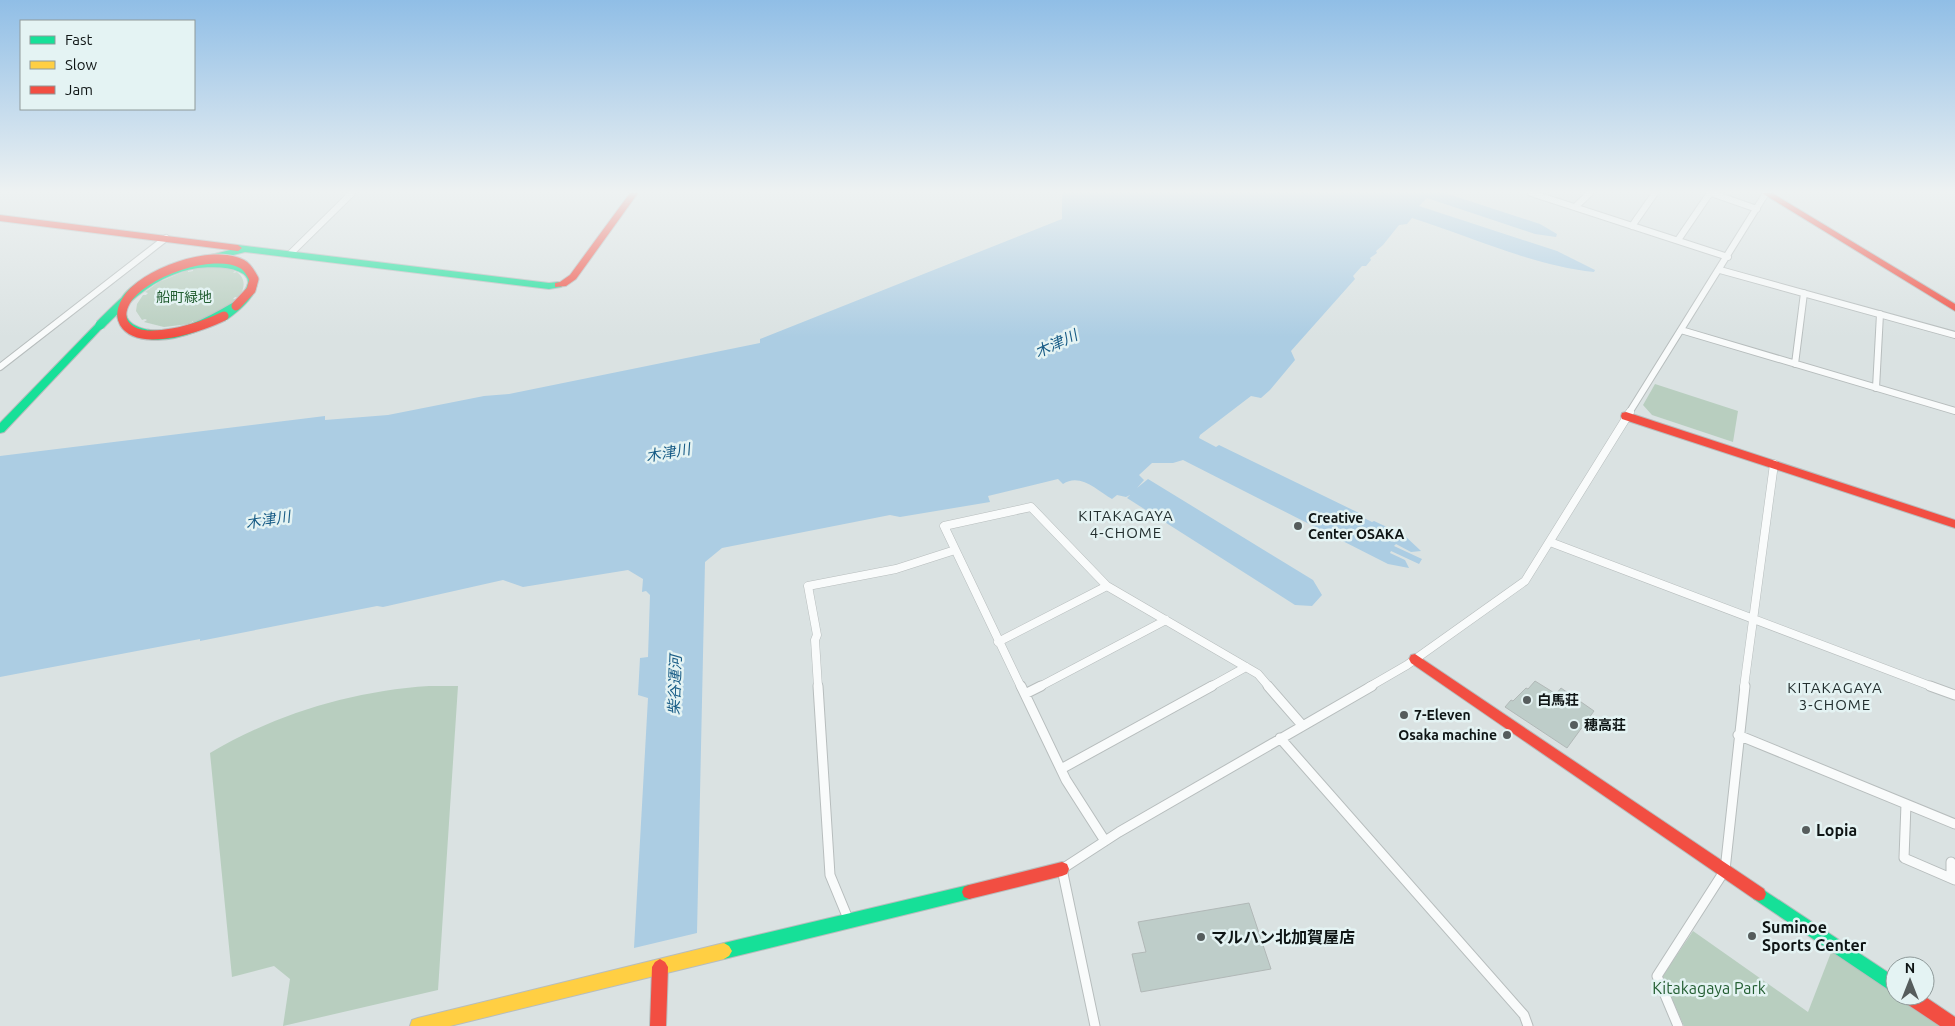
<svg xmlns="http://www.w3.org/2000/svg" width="1955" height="1026" font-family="Ubuntu,'Noto Sans JP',sans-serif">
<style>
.green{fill:#b8cebf}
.water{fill:#accde3}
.building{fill:#becdc9;stroke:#b1b8b7}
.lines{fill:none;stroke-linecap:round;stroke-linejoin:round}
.street-far2-casing{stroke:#b7bdbd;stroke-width:8}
.street-far1-casing{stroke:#b7bdbd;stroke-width:9}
.street-casing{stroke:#b7bdbd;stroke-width:11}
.fast-casing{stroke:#b7bdbd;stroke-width:2}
.slow-casing{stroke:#b7bdbd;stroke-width:2}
.jam-casing{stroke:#b7bdbd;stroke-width:2}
.street-far2{stroke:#f9fbfb;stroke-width:6}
.street-far1{stroke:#f9fbfb;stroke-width:8}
.street{stroke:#f9fbfb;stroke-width:9}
.fast{fill:#16e098;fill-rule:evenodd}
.slow{fill:#ffcf43;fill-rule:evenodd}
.jam{fill:#f24e42;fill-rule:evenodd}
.fast-bridge-casing{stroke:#b7bdbd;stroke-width:11;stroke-linecap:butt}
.jam-bridge-casing{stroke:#b7bdbd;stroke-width:11;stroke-linecap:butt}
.fast-bridge{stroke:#16e098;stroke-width:9}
.jam-bridge{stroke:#f24e42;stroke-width:9}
.poi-dot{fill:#565d5d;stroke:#e4f3f3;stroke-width:2}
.labels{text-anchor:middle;stroke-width:5;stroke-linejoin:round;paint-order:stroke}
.park-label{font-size:14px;fill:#235e32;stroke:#e4f3f3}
.poi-label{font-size:14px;font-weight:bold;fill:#0f1515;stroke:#e4f3f3;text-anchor:start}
.water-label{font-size:15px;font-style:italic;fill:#185c86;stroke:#e4f3f3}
.neighbourhood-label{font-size:15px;letter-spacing:1px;fill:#222e2e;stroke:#e4f3f3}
.near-poi-label{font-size:16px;font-weight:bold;fill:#0f1515;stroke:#e4f3f3;text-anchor:start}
.near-park-label{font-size:16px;fill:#235e32;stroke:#e4f3f3}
</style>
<rect width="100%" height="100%" fill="#dae2e2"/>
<path class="green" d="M 210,267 L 227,268 L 235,271 L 233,273 L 237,272 C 246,279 245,288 239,297 L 235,297 L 233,299 L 237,299 L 217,313 L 193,323 L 193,321 L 189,324 L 164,327 L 144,322 L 147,320 L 145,319 L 142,320 L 136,311 L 137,304 L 143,295 L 146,295 L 148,293 L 145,292 L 159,282 L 188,270 L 188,272 L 193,271 L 193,269 Z
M 1655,384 L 1738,411 L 1733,442 L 1652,415 L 1643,405 Z
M 429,686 L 458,686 L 438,990 L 283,1026 L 290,979 L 274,966 L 232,977 L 210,753 C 276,714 352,691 429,686 Z
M 1693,931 L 1808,1012 L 1832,950 L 1895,992 L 1895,996 L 1900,996 L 1945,1026 L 1684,1026 L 1662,977 Z"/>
<path class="water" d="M 1062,193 L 1445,193 L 1540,224 L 1557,234 L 1556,237 L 1535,234 L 1427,198 L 1419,206 L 1557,251 L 1595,270 L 1594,272 C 1531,265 1472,237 1412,218 L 1407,224 L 1399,225 L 1383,245 L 1376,251 L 1377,253 L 1370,258 L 1371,260 L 1366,266 L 1362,266 L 1353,276 L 1355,279 L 1291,351 L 1295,360 L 1270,390 L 1261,398 L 1251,396 L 1200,435 L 1199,438 L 1216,447 L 1219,445 L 1359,513 L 1358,515 L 1372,522 L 1374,521 L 1404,535 L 1421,551 L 1411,552 L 1396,544 L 1394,546 L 1422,559 L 1419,564 L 1391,551 L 1390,553 L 1405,560 L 1409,568 L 1388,564 L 1183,460 L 1173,463 L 1152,463 L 1139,475 L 1144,480 L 1137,488 L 1148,479 L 1313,580 L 1322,595 L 1312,606 L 1295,605 L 1127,498 L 1130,495 L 1126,497 L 1117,495 L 1112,499 C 1098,491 1080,472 1063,484 L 1058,479 L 988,496 L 990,502 L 900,517 L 890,515 L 722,548 L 705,562 L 697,933 L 634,948 L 648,698 L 638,695 L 640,658 L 648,657 L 650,595 L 646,591 L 642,592 L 643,579 L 628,570 L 523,587 L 503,580 L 383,607 L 377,606 L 200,641 L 200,639 L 0,677 L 0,456 L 325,416 L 325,420 L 388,415 L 484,396 L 509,394 L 760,343 L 760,339 L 1062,219 Z"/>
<path class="building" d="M 1535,681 L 1556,694 L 1561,688 L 1594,711 L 1567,748 L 1505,707 L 1511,700 L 1513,701 L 1526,688 L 1528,689 Z
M 1249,903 L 1271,969 L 1141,992 L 1132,954 L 1146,952 L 1138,922 Z"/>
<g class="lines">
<g class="street-far2-casing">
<path id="street-far2" d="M 1531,193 L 1728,257
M 1711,193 L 1757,209
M 1575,207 L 1590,193
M 1632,226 L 1655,193
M 1678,240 L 1710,193
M 290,254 L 352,193
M 1720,270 L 1955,335
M 1681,330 L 1955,411
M 1795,364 L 1804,293
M 0,367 L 166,238
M 1876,388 L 1880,314
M 1629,413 L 1766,193"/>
</g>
<g class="street-far1-casing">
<path id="street-far1" d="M 1550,542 L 1933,687
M 998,642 L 1107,586 L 1258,674 L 1269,687
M 818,687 L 815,640 L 817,635 L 808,586 L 896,569 L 955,550
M 1021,687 L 944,526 L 1031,507 L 1107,586
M 1039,687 L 1166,620
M 1210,687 L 1246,667
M 1369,687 L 1407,665 L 1525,581 L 1630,412
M 1744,687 L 1774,464"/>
</g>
<g class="street-casing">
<path id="street" d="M 818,686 L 830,875 L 849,921
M 1021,686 L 1066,780 L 1105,841
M 1268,686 L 1302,725
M 1930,686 L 1955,695
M 1025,694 L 1041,686
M 1738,735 L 1955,824
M 1280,738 L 1524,1015 L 1528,1026
M 1061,769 L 1212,686
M 1906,804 L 1904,858 L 1955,880
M 1951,862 L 1951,878
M 1095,1026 L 1062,869 L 1119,832 L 1372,686
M 1678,1026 L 1657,976 L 1725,870 L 1745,686"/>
</g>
<g class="fast-casing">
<path id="fast" d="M 238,245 L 549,283 L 558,282 L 563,285 L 561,287 L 549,289 L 245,252 L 206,262 L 202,259 L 203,257 L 234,249 L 235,246 Z
M 100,322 L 103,323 L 103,327 L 4,432 L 0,433 L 0,423 L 97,323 Z
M 969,885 L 974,887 L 976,892 L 974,897 L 969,899 L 724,959 L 719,956 L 716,951 L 719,946 L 724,943 Z
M 1759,887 L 1895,977 L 1895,994 L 1754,899 L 1752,894 L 1754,889 Z"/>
</g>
<g class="slow-casing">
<path id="slow" d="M 724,943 L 729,946 L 732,951 L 729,956 L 724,959 L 450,1026 L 410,1026 L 412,1020 L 418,1018 Z"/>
</g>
<g class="jam-casing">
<path id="jam" d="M 630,193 L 638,193 L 576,279 L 566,286 L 555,287 L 555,283 L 560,282 L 570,275 Z
M 1762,193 L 1772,193 L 1955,304 L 1955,311 Z
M 0,215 L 238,245 L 242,248 L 238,251 L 0,221 Z
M 1626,412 L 1955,520 L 1955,528 L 1622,419 L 1621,416 L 1622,413 Z
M 1415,654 L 1764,889 L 1766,894 L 1764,899 L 1759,901 L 1754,899 L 1411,663 L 1409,659 L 1411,655 Z
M 1062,862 L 1067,864 L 1069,869 L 1067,874 L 1062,876 L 969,899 L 964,897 L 962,892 L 964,887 L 969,885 Z
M 660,959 L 665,962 L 668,967 L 666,1026 L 650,1026 L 652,967 L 655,962 Z
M 1902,996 L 1924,996 L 1955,1017 L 1955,1026 L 1940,1026 L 1904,1002 Z"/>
</g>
<use href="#street-far2" class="street-far2"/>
<use href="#street-far1" class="street-far1"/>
<use href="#street" class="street"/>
<use href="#fast" class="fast"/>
<use href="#slow" class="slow"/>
<use href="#jam" class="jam"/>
<g class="fast-bridge-casing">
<path id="fast-bridge" d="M 197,262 C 177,268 115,287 122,317 C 125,327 137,332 146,334 C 177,340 211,321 236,306
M 100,325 C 121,304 142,282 170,271 C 214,252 296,265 224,316"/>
</g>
<g class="jam-bridge-casing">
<path id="jam-bridge" d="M 224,316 C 204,326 140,349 124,323 C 120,316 122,308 126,301 C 142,273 213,248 242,264 C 248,267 251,274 254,279 L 251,290 L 236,306"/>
</g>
<use href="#fast-bridge" class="fast-bridge"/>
<use href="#jam-bridge" class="jam-bridge"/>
</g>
<linearGradient id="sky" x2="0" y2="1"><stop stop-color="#90bee6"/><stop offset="0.57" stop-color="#eef2f2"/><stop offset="1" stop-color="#eef2f2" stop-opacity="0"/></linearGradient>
<rect width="1955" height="337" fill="url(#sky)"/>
<g class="poi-dot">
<circle cx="1298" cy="526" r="5"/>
<circle cx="1527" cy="700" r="5"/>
<circle cx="1404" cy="715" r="5"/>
<circle cx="1574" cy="725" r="5"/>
<circle cx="1507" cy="735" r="5"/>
<circle cx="1806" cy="830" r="5"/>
<circle cx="1752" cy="936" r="5"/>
<circle cx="1201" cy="937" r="5"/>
</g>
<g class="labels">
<g class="park-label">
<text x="184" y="302">船町緑地</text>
</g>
<g class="poi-label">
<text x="1308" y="523">Creative<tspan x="1308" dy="16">Center OSAKA</tspan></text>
<text x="1537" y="705">白馬荘</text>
<text x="1414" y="720">7-Eleven</text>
<text x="1584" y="730">穂高荘</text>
<text x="1497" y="740" text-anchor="end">Osaka machine</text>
</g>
<g class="water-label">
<text transform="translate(1056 344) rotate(-25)" y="5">木津川</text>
<text transform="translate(668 453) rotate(-10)" y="5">木津川</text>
<text transform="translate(268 520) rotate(-9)" y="5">木津川</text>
<text transform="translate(675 685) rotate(-88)" y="5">柴谷運河</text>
</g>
<g class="neighbourhood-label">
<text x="1126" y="521">KITAKAGAYA<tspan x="1126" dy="17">4-CHOME</tspan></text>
<text x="1835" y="693">KITAKAGAYA<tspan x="1835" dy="17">3-CHOME</tspan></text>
</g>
<g class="near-poi-label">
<text x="1816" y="836">Lopia</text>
<text x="1762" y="933">Suminoe<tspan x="1762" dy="18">Sports Center</tspan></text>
<text x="1211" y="943">マルハン北加賀屋店</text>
</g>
<g class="near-park-label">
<text x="1709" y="994">Kitakagaya Park</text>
</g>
</g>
<rect x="20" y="20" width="175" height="90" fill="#e4f3f3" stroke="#8f9a9a"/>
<rect x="30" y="36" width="25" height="8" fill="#16e098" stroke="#8f9a9a"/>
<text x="65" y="45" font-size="15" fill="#0f1515">Fast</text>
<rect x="30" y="61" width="25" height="8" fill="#ffcf43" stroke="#8f9a9a"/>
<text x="65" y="70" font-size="15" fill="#0f1515">Slow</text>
<rect x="30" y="86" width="25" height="8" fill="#f24e42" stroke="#8f9a9a"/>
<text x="65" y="95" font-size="15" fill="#0f1515">Jam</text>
<g transform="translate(1910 981)"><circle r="24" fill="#e4f3f3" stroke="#8f9a9a"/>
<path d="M0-4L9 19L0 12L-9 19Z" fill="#565d5d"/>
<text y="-8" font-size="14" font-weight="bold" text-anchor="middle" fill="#0f1515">N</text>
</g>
</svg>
